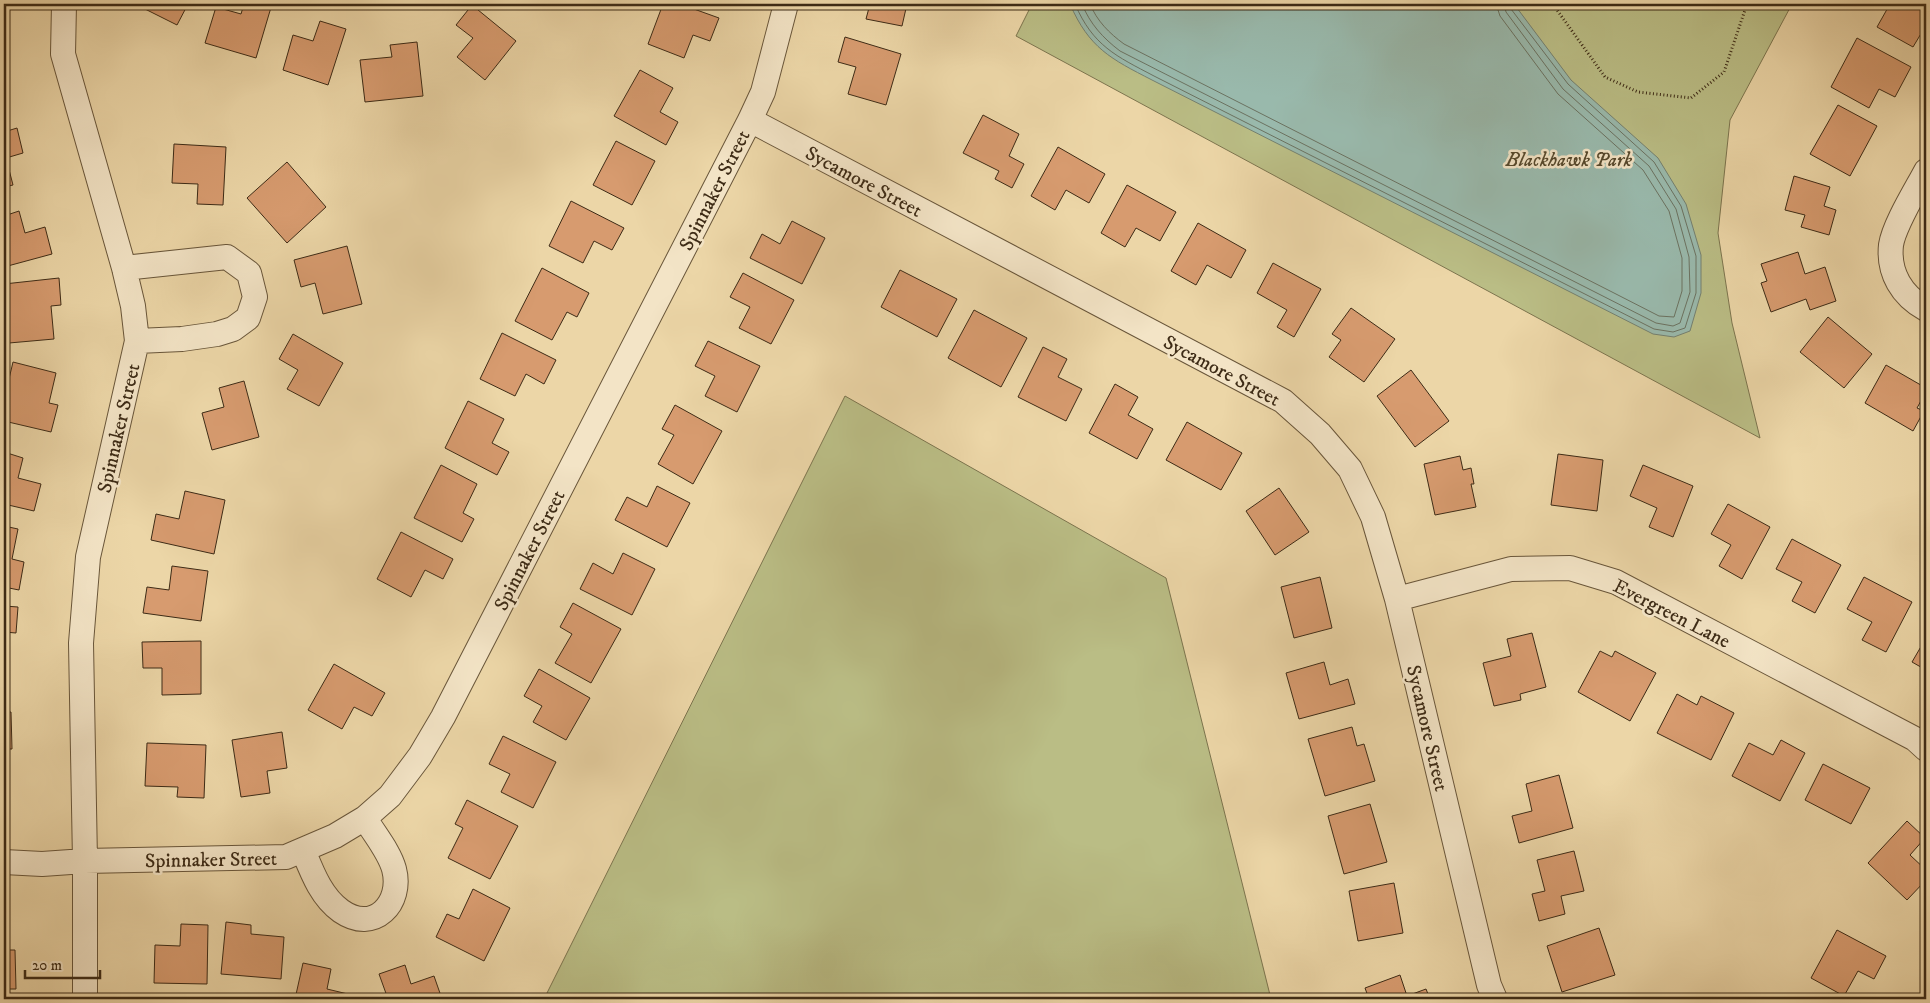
<svg xmlns="http://www.w3.org/2000/svg" width="1930" height="1003" font-family="'IM FELL DW Pica',serif">
<style>
.green{fill:#babd85;stroke:#7c744e}
.water{fill:#99b9ac;stroke:#748070}
.lines{fill:none;stroke-linecap:round;stroke-linejoin:round}
.shore{stroke:#6b7261;stroke-width:1}
.building{fill:#d79b6f;stroke:#3d2b16}
.minor-casing{stroke:#69563a;stroke-width:26}
.path{stroke:#3d2b16;stroke-width:3;stroke-dasharray:1 2.5;stroke-linecap:butt}
.minor{stroke:#f3e4c6;stroke-width:24}
.labels{text-anchor:middle;stroke-width:5;stroke-linejoin:round;paint-order:stroke}
.park-label{font-size:20px;font-style:italic;fill:#56482c;stroke:#f3e4c6}
.street-label{font-size:20px;fill:#3d2b16;stroke:#f3e4c6}
</style>
<rect width="100%" height="100%" fill="#ecd6a7"/>
<filter id="stains"><feTurbulence type="fractalNoise" baseFrequency=".004" numOctaves="4"/><feColorMatrix values="0 0 0 0 .2 0 0 0 0 .09 0 0 0 0 .02 0 0 0 .5 -.17"/></filter>
<radialGradient id="worn" r=".72"><stop offset=".6" stop-color="#630" stop-opacity="0"/><stop offset="1" stop-color="#630" stop-opacity=".3"/></radialGradient>
<path class="green" d="M 1032,4 L 1792,4 L 1730,120 L 1718,233 L 1732,323 L 1760,438 L 1016,36 Z
M 845,396 L 1166,578 L 1271,999 L 544,999 Z"/>
<path class="water" d="M 1070,4 L 1514,4 L 1571,80 L 1658,158 L 1686,204 L 1701,255 L 1701,293 L 1690,331 L 1674,337 L 1653,334 L 1152,80 C 1111,59 1089,48 1070,4 Z"/>
<g class="lines">
<path class="shore" d="M 1075,4 C 1093,46 1116,56 1154,76 L 1654,329 L 1673,332 L 1685,328 L 1696,293 L 1696,256 L 1681,206 L 1654,162 L 1568,84 L 1511,9 L 1510,4
M 1082,4 C 1090,24 1103,38 1120,51 L 1656,323 L 1673,326 L 1680,323 L 1690,292 L 1689,257 L 1676,209 L 1649,166 L 1563,89 L 1506,12 L 1504,4
M 1090,4 C 1097,21 1109,33 1124,44 L 1614,293 L 1659,316 L 1674,317 L 1682,291 L 1682,258 L 1669,211 L 1643,170 L 1558,94 L 1500,16 L 1496,4"/>
</g>
<path class="building" d="M 135,4 L 188,4 L 177,25 Z
M 244,4 L 272,4 L 256,58 L 205,43 L 216,7 L 241,14 Z
M 663,4 L 680,4 L 719,18 L 710,41 L 693,35 L 684,58 L 648,44 Z
M 870,4 L 907,4 L 902,26 L 866,19 Z
M 1890,4 L 1926,4 L 1926,28 L 1925,27 L 1913,47 L 1877,27 Z
M 472,5 L 516,41 L 485,80 L 457,57 L 473,38 L 456,25 Z
M 320,21 L 346,29 L 328,85 L 283,70 L 293,35 L 313,41 Z
M 845,37 L 901,54 L 886,105 L 848,94 L 856,67 L 838,62 Z
M 1857,38 L 1911,67 L 1895,97 L 1879,89 L 1869,108 L 1831,87 Z
M 417,42 L 423,96 L 365,102 L 360,60 L 392,57 L 390,45 Z
M 640,70 L 673,88 L 660,112 L 678,122 L 666,145 L 614,116 Z
M 1838,105 L 1877,126 L 1850,176 L 1810,154 Z
M 983,115 L 1019,134 L 1009,156 L 1024,164 L 1012,188 L 995,179 L 999,171 L 963,153 Z
M 17,128 L 23,153 L 6,158 L 13,185 L 4,187 L 4,132 Z
M 616,141 L 655,161 L 632,205 L 593,185 Z
M 174,144 L 226,147 L 223,205 L 197,204 L 198,184 L 172,183 Z
M 1058,147 L 1105,174 L 1089,203 L 1066,190 L 1055,210 L 1031,196 Z
M 287,162 L 326,207 L 287,243 L 247,198 Z
M 1794,176 L 1830,187 L 1824,206 L 1836,210 L 1829,235 L 1801,227 L 1805,215 L 1785,210 Z
M 1127,185 L 1176,212 L 1160,241 L 1136,228 L 1125,247 L 1101,233 Z
M 571,201 L 624,228 L 612,250 L 594,241 L 583,263 L 549,246 Z
M 19,211 L 25,233 L 45,227 L 52,254 L 4,267 L 4,216 Z
M 792,221 L 825,238 L 802,284 L 750,258 L 762,234 L 780,244 Z
M 1198,223 L 1246,250 L 1231,278 L 1207,265 L 1196,285 L 1171,271 Z
M 347,246 L 362,304 L 323,314 L 315,283 L 301,287 L 294,260 Z
M 1798,252 L 1805,274 L 1825,267 L 1836,301 L 1810,310 L 1806,299 L 1771,312 L 1761,283 L 1767,281 L 1761,264 Z
M 1273,263 L 1321,289 L 1294,337 L 1277,327 L 1287,310 L 1257,293 Z
M 542,268 L 589,293 L 577,317 L 567,312 L 552,340 L 515,321 Z
M 900,270 L 957,299 L 937,337 L 881,307 Z
M 743,273 L 794,300 L 771,344 L 739,328 L 750,307 L 730,297 Z
M 59,278 L 61,305 L 51,306 L 54,339 L 9,343 L 4,284 Z
M 1351,308 L 1395,339 L 1364,382 L 1329,357 L 1341,340 L 1332,334 Z
M 974,310 L 1027,338 L 1001,387 L 948,358 Z
M 1828,317 L 1872,354 L 1844,388 L 1800,352 Z
M 502,333 L 556,360 L 544,384 L 526,374 L 515,396 L 480,379 Z
M 293,334 L 343,363 L 319,406 L 287,389 L 298,370 L 279,359 Z
M 708,341 L 760,366 L 737,412 L 705,396 L 715,376 L 695,366 Z
M 1043,347 L 1067,359 L 1058,377 L 1082,389 L 1066,421 L 1018,397 Z
M 13,362 L 56,373 L 49,403 L 58,405 L 51,432 L 4,421 L 4,400 Z
M 1886,365 L 1926,388 L 1926,392 L 1917,408 L 1924,411 L 1913,431 L 1865,403 Z
M 1411,370 L 1449,421 L 1415,447 L 1377,396 Z
M 244,381 L 259,437 L 212,450 L 202,413 L 224,407 L 219,388 Z
M 1115,384 L 1138,397 L 1128,415 L 1153,429 L 1137,459 L 1089,433 Z
M 468,401 L 504,419 L 492,443 L 509,452 L 497,475 L 445,448 Z
M 675,405 L 722,431 L 693,484 L 658,464 L 674,435 L 662,429 Z
M 1187,422 L 1242,453 L 1221,490 L 1166,460 Z
M 4,452 L 23,458 L 18,478 L 41,484 L 34,511 L 4,504 Z
M 1558,454 L 1603,460 L 1597,511 L 1551,505 Z
M 1460,456 L 1463,470 L 1471,468 L 1474,484 L 1471,484 L 1476,507 L 1435,515 L 1424,464 Z
M 441,465 L 477,484 L 463,513 L 474,519 L 462,542 L 414,518 Z
M 1643,465 L 1693,486 L 1673,537 L 1649,527 L 1657,508 L 1630,496 Z
M 657,486 L 690,503 L 667,547 L 615,520 L 627,497 L 647,507 Z
M 1279,488 L 1309,532 L 1275,555 L 1246,511 Z
M 185,491 L 225,500 L 214,554 L 151,540 L 156,514 L 179,519 Z
M 1728,504 L 1770,527 L 1742,579 L 1719,566 L 1731,545 L 1711,534 Z
M 4,526 L 18,529 L 12,559 L 24,562 L 19,590 L 4,587 Z
M 401,532 L 453,559 L 443,579 L 425,570 L 411,597 L 377,579 Z
M 1792,539 L 1841,565 L 1815,613 L 1792,601 L 1802,582 L 1776,569 Z
M 623,553 L 655,569 L 632,615 L 580,589 L 593,563 L 613,574 Z
M 172,566 L 208,571 L 201,621 L 143,613 L 147,587 L 169,590 Z
M 1320,577 L 1332,628 L 1294,638 L 1281,587 Z
M 1864,577 L 1912,602 L 1886,652 L 1862,640 L 1872,622 L 1847,609 Z
M 573,603 L 621,629 L 591,683 L 555,663 L 572,634 L 560,627 Z
M 4,606 L 18,607 L 16,633 L 4,632 Z
M 1532,633 L 1546,687 L 1520,694 L 1521,700 L 1494,706 L 1483,663 L 1511,656 L 1507,639 Z
M 1926,638 L 1926,670 L 1912,662 Z
M 201,641 L 201,694 L 162,695 L 162,668 L 143,668 L 142,642 Z
M 1600,651 L 1612,657 L 1615,651 L 1656,673 L 1630,721 L 1578,692 Z
M 1324,662 L 1330,685 L 1348,679 L 1355,704 L 1299,719 L 1286,673 Z
M 334,664 L 385,693 L 372,716 L 354,707 L 342,729 L 308,710 Z
M 539,669 L 590,698 L 566,740 L 533,722 L 542,706 L 524,696 Z
M 1677,694 L 1697,705 L 1701,696 L 1734,713 L 1711,760 L 1657,733 Z
M 4,712 L 11,712 L 12,749 L 4,749 Z
M 1352,727 L 1357,746 L 1364,744 L 1375,781 L 1325,796 L 1308,739 Z
M 282,732 L 287,768 L 267,771 L 270,793 L 241,797 L 232,740 Z
M 503,736 L 556,762 L 533,808 L 501,792 L 510,774 L 489,764 Z
M 1781,740 L 1805,753 L 1780,801 L 1732,776 L 1749,743 L 1773,755 Z
M 147,743 L 206,745 L 204,798 L 177,797 L 178,787 L 145,786 Z
M 1823,764 L 1870,788 L 1851,824 L 1805,800 Z
M 1559,775 L 1573,828 L 1519,843 L 1512,816 L 1532,811 L 1526,784 Z
M 467,800 L 518,826 L 490,879 L 448,858 L 463,828 L 455,824 Z
M 1370,804 L 1387,862 L 1344,874 L 1328,816 Z
M 1907,821 L 1925,838 L 1910,855 L 1926,870 L 1926,880 L 1907,900 L 1868,863 Z
M 1574,851 L 1584,891 L 1561,896 L 1565,914 L 1539,921 L 1532,894 L 1545,891 L 1537,860 Z
M 1394,883 L 1403,933 L 1358,941 L 1349,891 Z
M 473,889 L 510,908 L 484,961 L 436,937 L 447,914 L 459,919 Z
M 226,922 L 251,925 L 251,934 L 284,937 L 281,979 L 221,974 Z
M 181,924 L 208,925 L 207,984 L 154,983 L 155,945 L 180,946 Z
M 1599,928 L 1615,975 L 1562,992 L 1547,946 Z
M 1837,930 L 1886,956 L 1874,979 L 1858,971 L 1844,996 L 1811,978 Z
M 4,950 L 15,950 L 16,989 L 4,989 Z
M 303,963 L 331,969 L 327,989 L 352,995 L 351,999 L 295,999 Z
M 405,965 L 411,984 L 434,976 L 442,999 L 388,999 L 379,974 Z
M 1400,975 L 1407,996 L 1426,989 L 1430,999 L 1369,999 L 1365,988 Z"/>
<g class="lines">
<g class="minor-casing">
<path id="minor" d="M 64,4 L 63,54 L 124,268 L 133,306 L 137,341 L 88,557 L 81,643 L 85,861 L 85,999
M 750,120 L 1283,401 L 1320,434 L 1350,469 L 1373,517 L 1397,599 L 1489,985 L 1495,999
M 1926,171 C 1916,190 1894,225 1891,245 C 1888,273 1902,296 1926,309
M 124,268 L 227,257 L 249,273 L 255,297 L 248,318 L 233,329 L 217,334 L 182,339 L 137,341
M 1397,599 L 1511,569 L 1570,568 L 1616,582 L 1915,739 L 1926,749
M 303,850 C 312,872 321,897 341,911 C 374,934 403,903 394,869 C 389,851 374,834 365,818
M 4,862 L 42,864 L 85,861 L 286,857 L 335,836 L 365,818 L 390,796 L 420,756 L 443,717 L 750,120 L 763,92 L 786,4"/>
</g>
<path class="path" d="M 1555,4 L 1557,10 L 1605,77 L 1638,92 L 1691,98 L 1724,72 L 1747,4"/>
<use href="#minor" class="minor"/>
</g>
<g class="labels">
<g class="park-label">
<text x="1569" y="166">Blackhawk Park</text>
</g>
<g class="street-label">
<text transform="translate(864 181) rotate(28)" y="7">Sycamore Street</text>
<text transform="translate(714 190) rotate(-63)" y="7">Spinnaker Street</text>
<text transform="translate(1222 370) rotate(28)" y="7">Sycamore Street</text>
<text transform="translate(118 428) rotate(-77)" y="7">Spinnaker Street</text>
<text transform="translate(529 550) rotate(-63)" y="7">Spinnaker Street</text>
<text transform="translate(1672 613) rotate(27)" y="7">Evergreen Lane</text>
<text transform="translate(1428 728) rotate(77)" y="7">Sycamore Street</text>
<text transform="translate(211 859) rotate(-1)" y="7">Spinnaker Street</text>
</g>
</g>
<rect width="1930" height="1003" fill="none" stroke="#ecd6a7" stroke-width="20"/>
<rect x="5" y="5" width="1920" height="993" fill="none" stroke="#3d2b16" stroke-width="2.5"/>
<rect x="10" y="10" width="1910" height="983" fill="none" stroke="#3d2b16"/>
<path d="M25 970v8h75v-8" fill="none" stroke="#3d2b16" stroke-width="2.5"/>
<text x="32" y="970" font-size="15" fill="#3d2b16" stroke="#f3e4c6" stroke-width="4" paint-order="stroke">20 m</text>
<rect width="100%" height="100%" filter="url(#stains)"/>
<rect width="100%" height="100%" fill="url(#worn)"/>
</svg>
